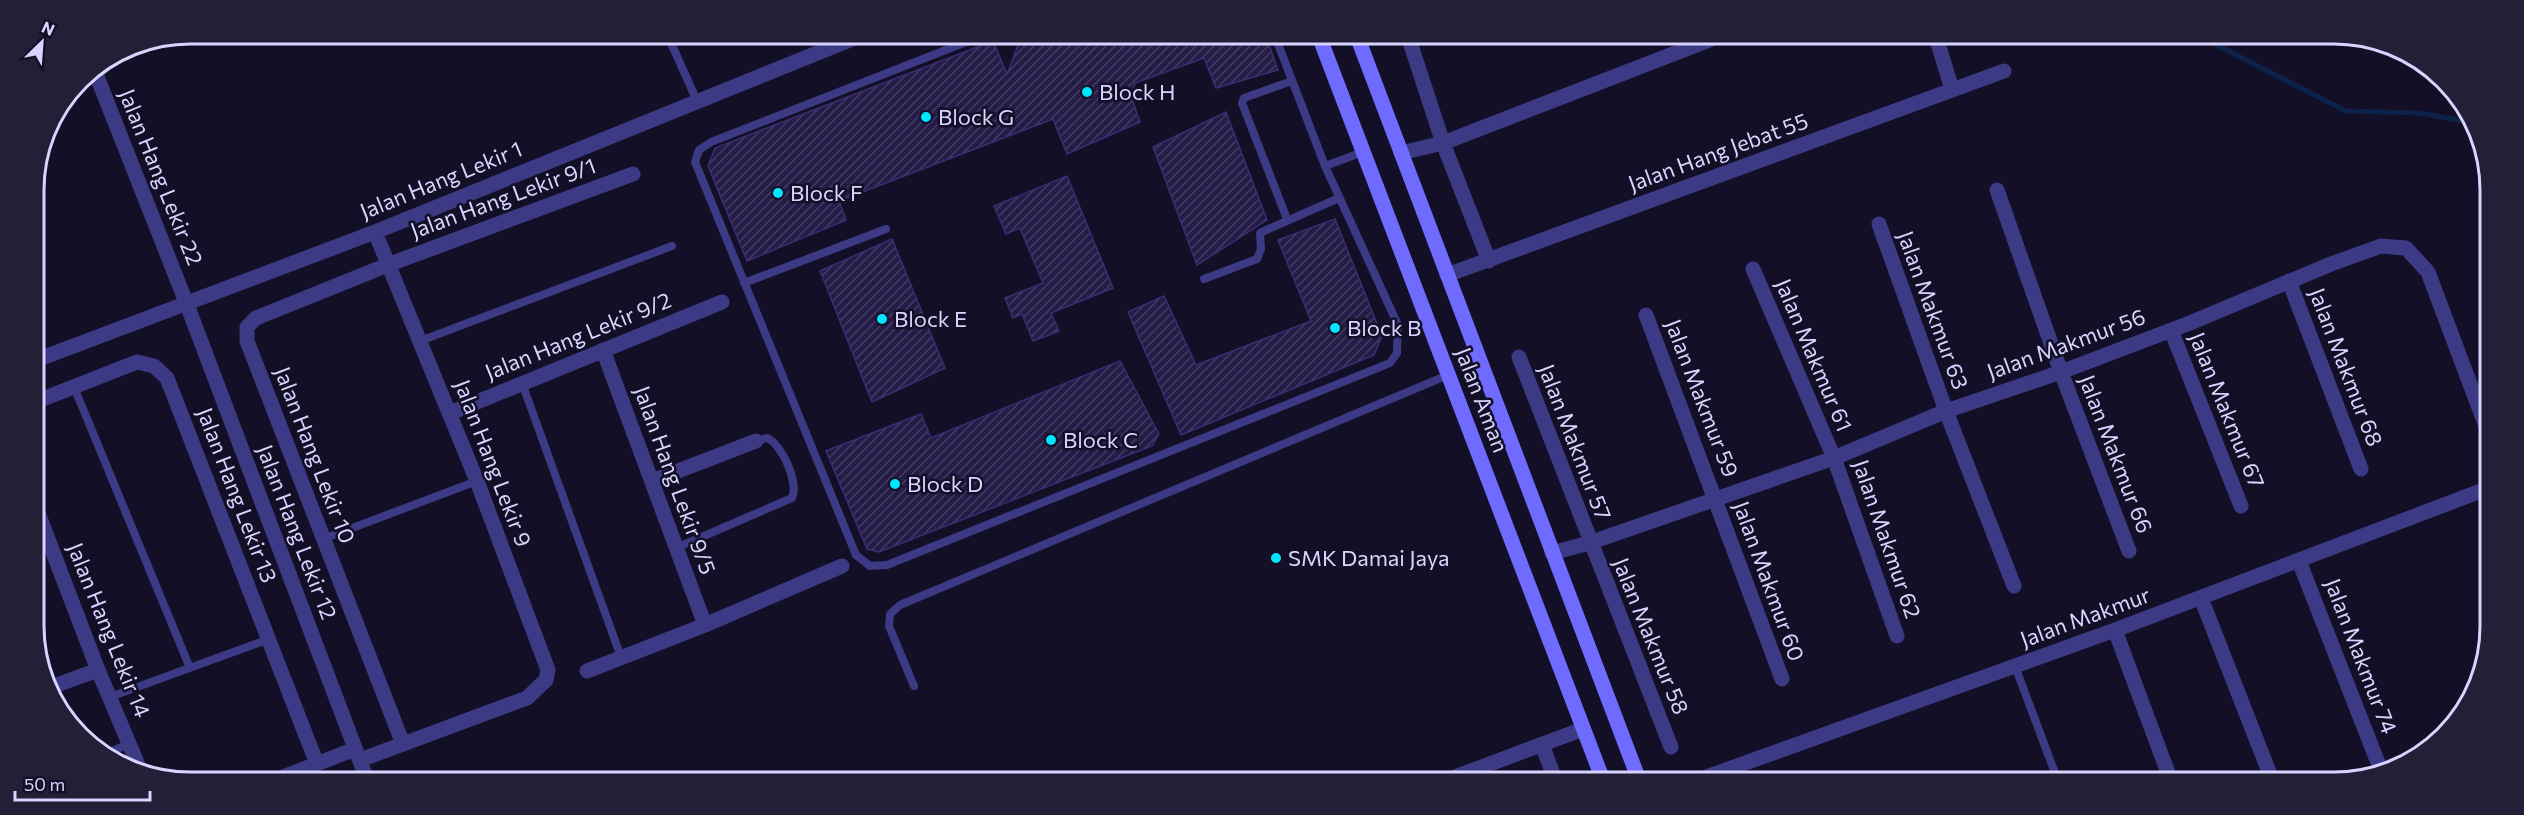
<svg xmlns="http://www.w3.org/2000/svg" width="2524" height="815" font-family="Commissioner,sans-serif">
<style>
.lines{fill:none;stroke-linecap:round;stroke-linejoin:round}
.stream{stroke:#0c2248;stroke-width:5}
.building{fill:url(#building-hatch);stroke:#3b2d73;stroke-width:1.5}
.lane{stroke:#3d3a85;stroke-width:8}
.street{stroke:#3d3a85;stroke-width:15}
.secondary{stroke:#6f6bff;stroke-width:15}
.poi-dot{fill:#00e5ff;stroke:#130f26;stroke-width:2}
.labels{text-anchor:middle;stroke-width:5;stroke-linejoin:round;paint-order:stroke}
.poi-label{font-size:22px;fill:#d9d4ff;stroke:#130f26;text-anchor:start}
.street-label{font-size:22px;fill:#d9d4ff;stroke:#130f26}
.rim{fill:none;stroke:#d9d4ff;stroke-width:3}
</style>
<defs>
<pattern id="building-hatch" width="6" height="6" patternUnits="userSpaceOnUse" patternTransform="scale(1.5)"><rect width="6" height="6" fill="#241b47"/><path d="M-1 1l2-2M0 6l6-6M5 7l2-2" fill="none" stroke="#433b63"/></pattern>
</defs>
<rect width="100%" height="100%" fill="#130f26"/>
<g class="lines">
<path class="stream" d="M 2203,38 L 2346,111 L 2419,113 L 2470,122"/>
</g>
<path class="building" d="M 1022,35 L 1266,36 L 1278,70 L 1216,88 L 1204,58 L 1135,83 L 1131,96 L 1140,122 L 1067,154 L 1053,119 L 839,201 L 846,220 L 747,261 L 708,166 L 715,148 L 993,41 L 1007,74 Z
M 1226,112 L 1267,220 L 1197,265 L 1153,147 Z
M 1067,176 L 1113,288 L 1051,313 L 1059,331 L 1033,341 L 1022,314 L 1013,318 L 1005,298 L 1043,283 L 1020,228 L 1006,234 L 994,206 Z
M 1335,219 L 1382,336 L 1374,355 L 1181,435 L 1128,312 L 1164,296 L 1196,365 L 1311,321 L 1278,240 Z
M 892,239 L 945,368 L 872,402 L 820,271 Z
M 1120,361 L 1159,434 L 1152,446 L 879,552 L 867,549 L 826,451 L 921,414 L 931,438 Z"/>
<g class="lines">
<path class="lane" d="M 667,34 L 697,101
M 984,35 L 711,142 L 699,150 L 695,162 L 856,555 L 870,566 L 887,565 L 1390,363 L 1397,353 L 1398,325 L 1325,166 L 1275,36
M 1325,166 L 1363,152
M 1287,219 L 1242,103 L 1244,98 L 1292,81
M 1204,279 L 1257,259 L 1261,249 L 1260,233 L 1264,231 L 1339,198
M 744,283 L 886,229
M 420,341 L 672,246
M 522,383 L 621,657
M 74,387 L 190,668
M 323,539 L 477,481
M 676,548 L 792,498 C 799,483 782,444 767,438 L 756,441
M 2015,666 L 2058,781
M 914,686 L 889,626 L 890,614 L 900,605 L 1448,375
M 110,697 L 269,639
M 109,752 L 130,744"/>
<path class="street" d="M 1408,36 L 1443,143 L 1489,261
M 1936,37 L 1952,89
M 94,69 L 186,302 L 366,777
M 1401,153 L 1443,143 L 1717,37
M 1997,190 L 2061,372 L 2129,551
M 1879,224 L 1946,411 L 2014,586
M 1753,269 L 1834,458 L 1897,636
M 1447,275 L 2004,71
M 2289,281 L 2361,469
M 1646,315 L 1782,679
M 2171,330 L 2241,506
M 603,350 L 705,625
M 1519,357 L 1671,747
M 34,361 L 375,232 L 862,35
M 35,402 L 137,362 L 154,366 L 167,378 L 317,764
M 450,413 L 722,302
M 652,481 L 756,441
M 35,505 L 98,670 L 141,772
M 1552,553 L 1589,543 L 1834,458 L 1946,411 L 2061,372 L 2190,323 L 2331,264 L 2381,246 L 2406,248 L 2428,272 L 2487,429
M 2299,561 L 2380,768
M 2201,598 L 2273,782
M 2115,630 L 2171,781
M 587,671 L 705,625 L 842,566
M 51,687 L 98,670
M 403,744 L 247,341 L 247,327 L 256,318 L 390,264 L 633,174
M 1542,744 L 1555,780
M 360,760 L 527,698 L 546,680 L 548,670 L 477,481 L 375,232
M 283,777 L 355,749
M 1447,780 L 1583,729
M 1698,780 L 2115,630 L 2486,489"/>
<path class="secondary" d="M 1319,36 L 1603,780
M 1357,36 L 1639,780"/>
</g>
<g class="poi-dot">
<circle cx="1087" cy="92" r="6"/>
<circle cx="926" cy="117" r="6"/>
<circle cx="778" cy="193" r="6"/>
<circle cx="882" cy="319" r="6"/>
<circle cx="1335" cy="328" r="6"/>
<circle cx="1051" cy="440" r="6"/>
<circle cx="895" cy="484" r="6"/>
<circle cx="1276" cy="558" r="6"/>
</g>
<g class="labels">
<g class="poi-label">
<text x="1099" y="100">Block H</text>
<text x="938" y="125">Block G</text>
<text x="790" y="201">Block F</text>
<text x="894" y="327">Block E</text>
<text x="1347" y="336">Block B</text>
<text x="1063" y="448">Block C</text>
<text x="907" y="492">Block D</text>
<text x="1288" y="566">SMK Damai Jaya</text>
</g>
<g class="street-label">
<text transform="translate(1718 152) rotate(-20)" y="8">Jalan Hang Jebat 55</text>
<text transform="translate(161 177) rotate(68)" y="8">Jalan Hang Lekir 22</text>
<text transform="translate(441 180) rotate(-22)" y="8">Jalan Hang Lekir 1</text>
<text transform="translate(503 198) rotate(-20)" y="8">Jalan Hang Lekir 9/1</text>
<text transform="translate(1933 310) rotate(70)" y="8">Jalan Makmur 63</text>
<text transform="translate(578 336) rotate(-22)" y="8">Jalan Hang Lekir 9/2</text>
<text transform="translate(2066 344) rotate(-20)" y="8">Jalan Makmur 56</text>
<text transform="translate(1814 355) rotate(67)" y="8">Jalan Makmur 61</text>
<text transform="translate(2346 367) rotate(69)" y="8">Jalan Makmur 68</text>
<text transform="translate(1702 398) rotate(69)" y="8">Jalan Makmur 59</text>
<text transform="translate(1482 400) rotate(69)" y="8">Jalan Aman</text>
<text transform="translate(2227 410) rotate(68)" y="8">Jalan Makmur 67</text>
<text transform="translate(1575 442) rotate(69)" y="8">Jalan Makmur 57</text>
<text transform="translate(2116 454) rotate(69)" y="8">Jalan Makmur 66</text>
<text transform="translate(315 455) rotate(69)" y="8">Jalan Hang Lekir 10</text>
<text transform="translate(493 463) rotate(69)" y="8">Jalan Hang Lekir 9</text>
<text transform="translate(675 480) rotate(70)" y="8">Jalan Hang Lekir 9/5</text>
<text transform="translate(237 495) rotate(69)" y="8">Jalan Hang Lekir 13</text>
<text transform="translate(297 532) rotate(69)" y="8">Jalan Hang Lekir 12</text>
<text transform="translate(1887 539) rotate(71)" y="8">Jalan Makmur 62</text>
<text transform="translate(1769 581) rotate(70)" y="8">Jalan Makmur 60</text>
<text transform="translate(2085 617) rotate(-20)" y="8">Jalan Makmur</text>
<text transform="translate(109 630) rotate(68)" y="8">Jalan Hang Lekir 14</text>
<text transform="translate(1651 636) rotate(68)" y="8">Jalan Makmur 58</text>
<text transform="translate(2361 656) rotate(69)" y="8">Jalan Makmur 74</text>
</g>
</g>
<path d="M0 0H2524V815H0ZM190 44H2334A146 146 0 0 1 2480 190V626A146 146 0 0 1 2334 772H190A146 146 0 0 1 44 626V190A146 146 0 0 1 190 44Z" fill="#231f37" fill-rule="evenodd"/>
<path class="rim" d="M190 44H2334A146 146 0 0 1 2480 190V626A146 146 0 0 1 2334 772H190A146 146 0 0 1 44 626V190A146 146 0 0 1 190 44Z"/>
<g transform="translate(42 42) rotate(25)" stroke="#130f26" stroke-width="4.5" paint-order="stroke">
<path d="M0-4.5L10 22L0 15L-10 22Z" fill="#d9d4ff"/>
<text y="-9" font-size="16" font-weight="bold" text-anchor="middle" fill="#d9d4ff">N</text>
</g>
<path d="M15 791v9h135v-9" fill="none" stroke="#d9d4ff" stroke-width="3"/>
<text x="24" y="791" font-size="18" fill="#d9d4ff" stroke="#130f26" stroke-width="4.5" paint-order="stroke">50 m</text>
</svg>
